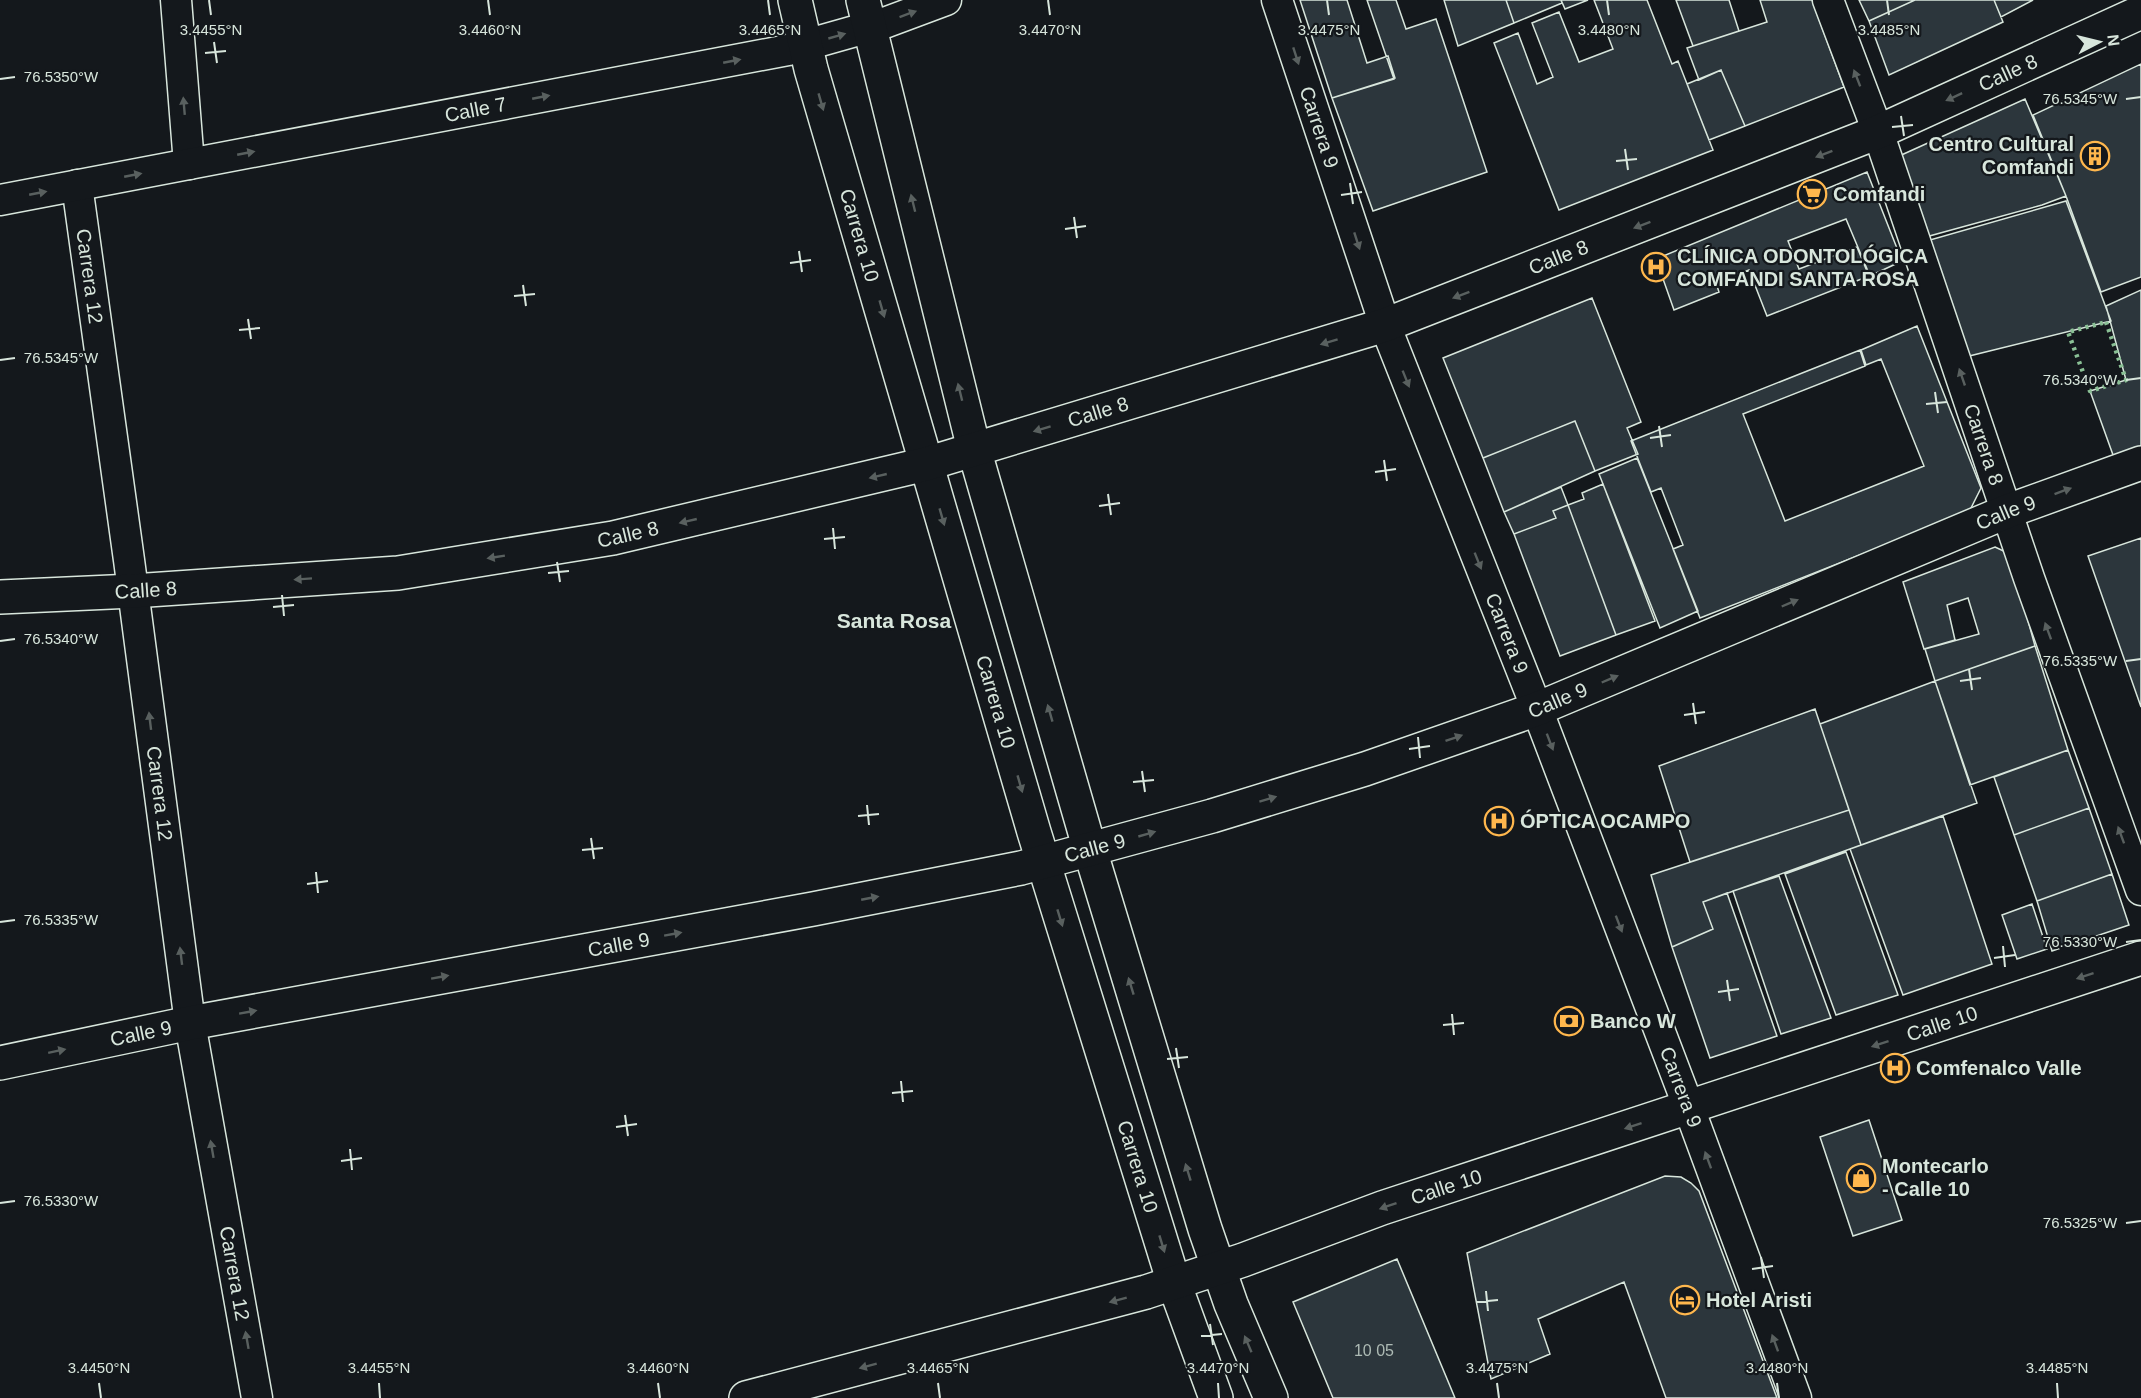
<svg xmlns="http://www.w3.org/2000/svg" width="2141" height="1398" font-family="Helvetica,sans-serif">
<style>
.building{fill:#2c363c;stroke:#d8e6dc;stroke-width:1.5}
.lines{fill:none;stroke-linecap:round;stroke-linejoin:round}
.street-casing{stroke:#d8e6dc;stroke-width:33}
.secondary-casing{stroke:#d8e6dc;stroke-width:36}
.street{stroke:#14181c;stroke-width:30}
.secondary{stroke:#14181c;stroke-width:33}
.hedge{stroke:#8ac095;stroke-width:4.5;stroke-dasharray:3 4.5;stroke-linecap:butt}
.oneway{fill:#59605f}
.ticks{fill:none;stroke:#d8e6dc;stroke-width:2}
.labels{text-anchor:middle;stroke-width:4.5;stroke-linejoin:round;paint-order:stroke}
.number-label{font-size:16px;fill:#adbab4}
.street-label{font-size:20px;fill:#d8e6dc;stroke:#14181c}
.poi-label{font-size:20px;font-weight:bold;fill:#d8e6dc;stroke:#14181c;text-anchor:start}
.neighbourhood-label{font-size:21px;font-weight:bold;fill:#d8e6dc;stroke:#14181c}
.ticks-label{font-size:15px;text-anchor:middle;fill:#d8e6dc;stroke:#14181c;stroke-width:4.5;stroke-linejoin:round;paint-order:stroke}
</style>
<rect width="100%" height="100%" fill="#14181c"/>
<path class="building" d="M 1300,0 L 1347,0 L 1367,63 L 1388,56 L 1395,78 L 1332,98 Z
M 1367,0 L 1396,0 L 1406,29 L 1436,19 L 1487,172 L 1373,211 L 1332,98 L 1394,79 Z
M 1444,0 L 1506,0 L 1514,23 L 1458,46 Z
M 1506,0 L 1561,0 L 1562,3 L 1514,23 Z
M 1561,0 L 1588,0 L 1565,9 Z
M 1594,0 L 1647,0 L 1672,64 L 1678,61 L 1713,150 L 1559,210 L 1494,43 L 1518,33 L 1537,84 L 1553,77 L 1532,23 L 1559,12 L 1579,62 L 1613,49 Z
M 1676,0 L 1729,0 L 1739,31 L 1693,46 Z
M 1760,0 L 1812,0 L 1844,87 L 1745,126 L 1721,70 L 1699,80 L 1687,48 L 1767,22 Z
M 1859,0 L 1915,0 L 1869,21 Z
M 1915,0 L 1994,0 L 2003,22 L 1889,75 L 1869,21 Z
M 1994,0 L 2033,0 L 2001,17 Z
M 2141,64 L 2141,277 L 2101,292 L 2066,196 L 2033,115 Z
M 1721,70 L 1745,126 L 1709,140 L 1687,84 Z
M 2025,99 L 2066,196 L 2042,205 L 1922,238 L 1897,157 Z
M 1867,172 L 1902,261 L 1870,276 L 1846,219 L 1788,241 L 1799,269 L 1857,247 L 1869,276 L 1767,316 L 1749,270 L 1716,283 L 1719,292 L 1674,310 L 1656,259 Z
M 2066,201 L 2111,321 L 1961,358 L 1923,242 Z
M 2141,290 L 2141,459 L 2117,466 L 2090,391 L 2126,380 L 2106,306 Z
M 1592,298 L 1641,422 L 1627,428 L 1638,454 L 1595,471 L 1575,421 L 1483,458 L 1443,358 Z
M 1917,326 L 1981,488 L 1969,512 L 1700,618 L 1673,549 L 1683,545 L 1661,488 L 1651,492 L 1631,441 L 1860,350 L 1865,366 L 1743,414 L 1785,521 L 1924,466 L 1881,359 L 1866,365 L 1861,350 Z
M 1575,421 L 1595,471 L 1504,512 L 1483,458 Z
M 1637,458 L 1698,611 L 1660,628 L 1599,474 Z
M 1603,484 L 1655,621 L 1616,635 L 1568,505 L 1584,499 L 1582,493 Z
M 1561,487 L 1568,505 L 1553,511 L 1556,518 L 1514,534 L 1504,512 Z
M 1568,505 L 1616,635 L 1560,656 L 1514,534 L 1556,518 L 1553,511 Z
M 2141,538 L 2141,707 L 2088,556 Z
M 1995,547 L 2010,554 L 2035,646 L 1935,681 L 1925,649 L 1979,634 L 1968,598 L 1947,605 L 1955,640 L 1924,649 L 1903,582 Z
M 2035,646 L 2068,750 L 1970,785 L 1935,681 Z
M 1935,681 L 1977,803 L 1861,845 L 1820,724 Z
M 1815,709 L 1849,810 L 1690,862 L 1659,766 Z
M 2068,750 L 2089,808 L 2014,835 L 1994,777 Z
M 2089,808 L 2112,874 L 2037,901 L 2014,835 Z
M 1849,810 L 1861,845 L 1703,902 L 1713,929 L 1672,947 L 1651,875 Z
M 1943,816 L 1992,964 L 1903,995 L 1850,849 Z
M 1846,852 L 1898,995 L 1836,1015 L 1785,874 Z
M 2112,874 L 2129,925 L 2052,951 L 2037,901 Z
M 1779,876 L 1831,1018 L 1781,1034 L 1733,891 Z
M 1727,893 L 1777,1036 L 1710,1058 L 1672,947 L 1713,929 L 1703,902 Z
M 2032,904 L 2047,949 L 2017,959 L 2002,915 Z
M 1869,1120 L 1902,1220 L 1853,1236 L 1820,1137 Z
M 1665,1176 L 1681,1177 L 1691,1183 L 1699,1191 L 1777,1398 L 1666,1398 L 1624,1282 L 1538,1319 L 1550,1354 L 1491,1379 L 1467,1253 Z
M 1397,1259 L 1455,1398 L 1333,1398 L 1293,1302 Z"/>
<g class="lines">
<g class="street-casing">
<g id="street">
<path d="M 176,0 L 189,164"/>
<path id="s1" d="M 1277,0 L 1385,325 L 1537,709 L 1689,1108 L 1796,1398"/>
<path id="s2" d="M 1828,0 L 1878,132 L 2029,578 L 2141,890"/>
<path id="s3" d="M 77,185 L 129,560 L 190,1023 L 257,1398"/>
<path id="s4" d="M 0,200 L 788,50 L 887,22 L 946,0"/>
</g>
</g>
<g class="secondary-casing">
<g id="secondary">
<path id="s5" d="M 795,0 L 811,69 L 1034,832 L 1174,1283 L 1216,1398"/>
<path d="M 863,0 L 974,449 L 1090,850 L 1205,1229 L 1231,1304 L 1271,1398"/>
<path id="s6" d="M 0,597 L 133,591 L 398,573 L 613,538 L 926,464 L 1385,325 L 1878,132 L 2141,12"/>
<path id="s7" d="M 0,1063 L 190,1023 L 813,909 L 1021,868 L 1212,816 L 1365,769 L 1537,709 L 2008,511 L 2141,463"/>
<path id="s8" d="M 746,1398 L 1146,1292 L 1243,1260 L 1382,1208 L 2141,958"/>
</g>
</g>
<use href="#street" class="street"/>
<use href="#secondary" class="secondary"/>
<path class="hedge" d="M 2106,322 L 2126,380 L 2090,391 L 2068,332 Z"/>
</g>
<defs><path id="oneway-solid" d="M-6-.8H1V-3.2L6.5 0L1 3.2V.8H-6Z" transform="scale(1.5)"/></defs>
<g class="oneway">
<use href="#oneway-solid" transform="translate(908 14) rotate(-20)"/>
<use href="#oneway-solid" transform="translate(837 36) rotate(-16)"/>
<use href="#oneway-solid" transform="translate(1296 56) rotate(72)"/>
<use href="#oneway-solid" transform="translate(732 61) rotate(-11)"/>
<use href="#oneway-solid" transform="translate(1857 78) rotate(-111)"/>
<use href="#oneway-solid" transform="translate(541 97) rotate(-11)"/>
<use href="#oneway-solid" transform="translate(1954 97) rotate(155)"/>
<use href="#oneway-solid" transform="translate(821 102) rotate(74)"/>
<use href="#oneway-solid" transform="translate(184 106) rotate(-95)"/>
<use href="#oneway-solid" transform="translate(246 153) rotate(-11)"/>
<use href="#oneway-solid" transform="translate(1824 154) rotate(159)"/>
<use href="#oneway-solid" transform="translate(133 175) rotate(-11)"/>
<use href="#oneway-solid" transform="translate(38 193) rotate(-11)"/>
<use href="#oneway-solid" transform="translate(913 203) rotate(-104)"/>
<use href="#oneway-solid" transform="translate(1642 225) rotate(159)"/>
<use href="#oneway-solid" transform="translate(1357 241) rotate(72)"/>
<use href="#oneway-solid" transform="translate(1461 295) rotate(159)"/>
<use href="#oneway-solid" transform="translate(882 309) rotate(74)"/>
<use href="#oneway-solid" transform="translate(1329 342) rotate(163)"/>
<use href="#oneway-solid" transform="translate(1962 377) rotate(-109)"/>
<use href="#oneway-solid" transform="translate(1406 379) rotate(68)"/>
<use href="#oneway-solid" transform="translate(960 392) rotate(-104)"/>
<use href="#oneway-solid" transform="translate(1042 429) rotate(163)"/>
<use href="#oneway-solid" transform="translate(878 476) rotate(167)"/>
<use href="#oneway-solid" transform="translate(2063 491) rotate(-20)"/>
<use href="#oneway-solid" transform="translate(942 517) rotate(74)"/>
<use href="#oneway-solid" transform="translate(688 521) rotate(167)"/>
<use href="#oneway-solid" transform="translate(496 557) rotate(171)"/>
<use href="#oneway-solid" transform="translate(1478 561) rotate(68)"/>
<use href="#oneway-solid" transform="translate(303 579) rotate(176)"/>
<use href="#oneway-solid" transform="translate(1790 603) rotate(-23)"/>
<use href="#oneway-solid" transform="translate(2048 631) rotate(-110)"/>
<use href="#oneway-solid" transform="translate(1610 679) rotate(-23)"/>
<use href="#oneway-solid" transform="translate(1050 713) rotate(-106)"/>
<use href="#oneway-solid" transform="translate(150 721) rotate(-97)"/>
<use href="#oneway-solid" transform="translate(1454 738) rotate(-19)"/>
<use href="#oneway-solid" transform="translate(1550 742) rotate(69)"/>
<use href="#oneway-solid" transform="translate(1020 784) rotate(74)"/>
<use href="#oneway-solid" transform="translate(1268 799) rotate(-17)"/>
<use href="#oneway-solid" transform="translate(1147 834) rotate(-16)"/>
<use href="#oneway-solid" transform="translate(2121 835) rotate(-110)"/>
<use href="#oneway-solid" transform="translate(870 898) rotate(-11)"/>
<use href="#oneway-solid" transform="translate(1060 918) rotate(73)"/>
<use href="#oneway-solid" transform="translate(1619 924) rotate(69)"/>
<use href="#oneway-solid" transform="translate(673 934) rotate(-10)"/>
<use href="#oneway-solid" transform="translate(181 956) rotate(-97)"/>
<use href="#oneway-solid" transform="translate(2085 976) rotate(162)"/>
<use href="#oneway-solid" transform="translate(440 977) rotate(-10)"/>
<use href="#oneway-solid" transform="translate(1131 986) rotate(-107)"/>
<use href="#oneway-solid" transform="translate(248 1012) rotate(-10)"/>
<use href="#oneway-solid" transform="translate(1880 1044) rotate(162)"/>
<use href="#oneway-solid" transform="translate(57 1051) rotate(-12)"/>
<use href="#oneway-solid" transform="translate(1633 1126) rotate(162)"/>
<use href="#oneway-solid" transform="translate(212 1149) rotate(-100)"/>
<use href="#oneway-solid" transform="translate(1708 1160) rotate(-110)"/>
<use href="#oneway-solid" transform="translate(1188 1172) rotate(-107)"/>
<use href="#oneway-solid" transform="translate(1388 1206) rotate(161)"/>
<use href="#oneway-solid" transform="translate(1162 1244) rotate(73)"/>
<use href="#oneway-solid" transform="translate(1118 1300) rotate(165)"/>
<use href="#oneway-solid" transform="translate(247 1340) rotate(-100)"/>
<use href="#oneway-solid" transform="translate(1775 1343) rotate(-110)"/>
<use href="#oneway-solid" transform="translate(1248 1344) rotate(-113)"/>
<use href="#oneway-solid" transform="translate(868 1366) rotate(165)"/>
</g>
<path class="ticks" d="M 209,0 L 211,15M 488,0 L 490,15M 768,0 L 770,15M 1048,0 L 1050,15M 1327,0 L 1329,15M 1607,0 L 1609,15M 1887,0 L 1889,15M 214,42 L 217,63M 205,53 L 226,51M 0,79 L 15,77M 2126,99 L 2141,97M 1901,116 L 1904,136M 1892,127 L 1913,125M 1625,149 L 1628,170M 1616,161 L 1637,159M 1350,183 L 1353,204M 1341,195 L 1362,192M 1074,217 L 1077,238M 1065,229 L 1086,226M 799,251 L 802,272M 790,263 L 811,260M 523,285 L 526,306M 514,296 L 535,294M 248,319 L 251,339M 239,330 L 260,328M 0,360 L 15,358M 2126,380 L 2141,378M 1935,392 L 1938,413M 1926,404 L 1947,402M 1659,426 L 1662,447M 1650,438 L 1671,435M 1384,460 L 1387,481M 1375,472 L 1396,469M 1108,494 L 1111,515M 1099,506 L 1120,503M 833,528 L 835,549M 824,539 L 845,537M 557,562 L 560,582M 548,573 L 569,571M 282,595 L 284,616M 273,607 L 294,605M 0,641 L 15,639M 2126,661 L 2141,659M 1969,669 L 1972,690M 1960,681 L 1981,678M 1693,703 L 1696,724M 1684,715 L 1705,712M 1418,737 L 1420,758M 1409,749 L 1430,746M 1142,771 L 1145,792M 1133,782 L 1154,780M 867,805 L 869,825M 858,816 L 879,814M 591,838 L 594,859M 582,850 L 603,848M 316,872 L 318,893M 307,884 L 328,881M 0,922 L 15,920M 2126,942 L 2141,940M 2003,946 L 2005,967M 1994,958 L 2015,955M 1727,980 L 1730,1001M 1718,992 L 1739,989M 1452,1014 L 1454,1035M 1443,1025 L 1464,1023M 1176,1048 L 1179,1068M 1167,1059 L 1188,1057M 901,1081 L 903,1102M 892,1093 L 913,1091M 625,1115 L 628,1136M 616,1127 L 637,1124M 350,1149 L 352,1170M 341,1161 L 362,1158M 0,1203 L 15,1201M 2126,1223 L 2141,1221M 1761,1257 L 1764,1278M 1752,1269 L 1773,1266M 1486,1291 L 1488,1311M 1477,1302 L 1498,1300M 1210,1324 L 1213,1345M 1201,1336 L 1222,1334M 99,1383 L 101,1398M 379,1383 L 380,1398M 658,1383 L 660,1398M 938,1383 L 940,1398M 1218,1383 L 1219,1398M 1497,1383 L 1499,1398M 1777,1383 L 1779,1398M 2057,1383 L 2058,1398"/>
<defs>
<g id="building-ring" transform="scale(1.5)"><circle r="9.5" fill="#14181c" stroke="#ffb74d" stroke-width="1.5"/><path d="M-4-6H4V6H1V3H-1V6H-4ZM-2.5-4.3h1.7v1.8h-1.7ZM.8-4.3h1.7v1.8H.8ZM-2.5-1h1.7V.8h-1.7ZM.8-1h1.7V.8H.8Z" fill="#ffb74d"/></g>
<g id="supermarket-ring" transform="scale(1.5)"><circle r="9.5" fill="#14181c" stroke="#ffb74d" stroke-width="1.5"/><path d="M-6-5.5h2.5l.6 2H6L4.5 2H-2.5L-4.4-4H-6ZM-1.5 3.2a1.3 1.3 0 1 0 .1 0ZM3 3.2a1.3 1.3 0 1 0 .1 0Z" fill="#ffb74d"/></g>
<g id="hospital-ring" transform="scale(1.5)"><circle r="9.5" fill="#14181c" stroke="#ffb74d" stroke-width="1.5"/><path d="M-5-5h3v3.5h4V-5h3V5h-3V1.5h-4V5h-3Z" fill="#ffb74d"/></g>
<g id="bank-ring" transform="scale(1.5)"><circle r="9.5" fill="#14181c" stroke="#ffb74d" stroke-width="1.5"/><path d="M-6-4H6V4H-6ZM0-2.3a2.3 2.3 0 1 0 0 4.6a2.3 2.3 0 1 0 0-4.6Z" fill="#ffb74d"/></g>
<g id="shop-ring" transform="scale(1.5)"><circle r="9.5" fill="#14181c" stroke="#ffb74d" stroke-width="1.5"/><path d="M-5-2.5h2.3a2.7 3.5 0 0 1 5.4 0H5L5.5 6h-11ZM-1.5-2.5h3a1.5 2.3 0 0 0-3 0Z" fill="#ffb74d"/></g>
<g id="hotel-ring" transform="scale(1.5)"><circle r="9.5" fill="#14181c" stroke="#ffb74d" stroke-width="1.5"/><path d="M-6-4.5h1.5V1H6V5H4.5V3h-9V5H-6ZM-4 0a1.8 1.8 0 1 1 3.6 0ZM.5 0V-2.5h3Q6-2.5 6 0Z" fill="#ffb74d"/></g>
</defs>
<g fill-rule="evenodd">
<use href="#building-ring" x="2095" y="156"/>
<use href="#supermarket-ring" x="1812" y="194"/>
<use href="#hospital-ring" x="1656" y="267"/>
<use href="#hospital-ring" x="1499" y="821"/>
<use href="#bank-ring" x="1569" y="1021"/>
<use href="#hospital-ring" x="1895" y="1068"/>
<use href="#shop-ring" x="1861" y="1178"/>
<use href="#hotel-ring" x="1685" y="1300"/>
</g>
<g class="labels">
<g class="number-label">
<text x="1374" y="1356">10 05</text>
</g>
<g class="street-label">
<text dy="7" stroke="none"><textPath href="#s6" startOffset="2090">Calle 8</textPath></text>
<text dy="7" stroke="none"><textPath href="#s4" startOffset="484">Calle 7</textPath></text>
<text dy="7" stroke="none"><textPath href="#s1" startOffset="134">Carrera 9</textPath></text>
<text dy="7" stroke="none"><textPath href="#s5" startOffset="244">Carrera 10</textPath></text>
<text dy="7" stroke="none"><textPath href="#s6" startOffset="1604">Calle 8</textPath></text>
<text dy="7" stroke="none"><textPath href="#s3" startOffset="92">Carrera 12</textPath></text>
<text dy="7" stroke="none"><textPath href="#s6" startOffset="1118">Calle 8</textPath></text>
<text dy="7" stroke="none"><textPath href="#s2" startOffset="471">Carrera 8</textPath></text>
<text dy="7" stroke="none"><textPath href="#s7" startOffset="2088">Calle 9</textPath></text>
<text dy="7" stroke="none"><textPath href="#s6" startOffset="632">Calle 8</textPath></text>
<text dy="7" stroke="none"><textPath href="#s6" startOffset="146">Calle 8</textPath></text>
<text dy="7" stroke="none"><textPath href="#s1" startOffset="674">Carrera 9</textPath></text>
<text dy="7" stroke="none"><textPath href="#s7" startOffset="1602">Calle 9</textPath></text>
<text dy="7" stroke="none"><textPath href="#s5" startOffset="730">Carrera 10</textPath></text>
<text dy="7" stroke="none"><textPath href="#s3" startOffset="614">Carrera 12</textPath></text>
<text dy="7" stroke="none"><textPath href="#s7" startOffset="1116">Calle 9</textPath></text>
<text dy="7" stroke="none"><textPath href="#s7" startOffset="630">Calle 9</textPath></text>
<text dy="7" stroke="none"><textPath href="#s8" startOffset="1254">Calle 10</textPath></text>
<text dy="7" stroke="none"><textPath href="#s7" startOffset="144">Calle 9</textPath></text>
<text dy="7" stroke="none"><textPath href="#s1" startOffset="1160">Carrera 9</textPath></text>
<text dy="7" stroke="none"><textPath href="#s5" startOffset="1216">Carrera 10</textPath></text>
<text dy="7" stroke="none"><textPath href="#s8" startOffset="732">Calle 10</textPath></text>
<text dy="7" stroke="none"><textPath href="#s3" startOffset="1100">Carrera 12</textPath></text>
</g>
<g class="poi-label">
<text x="2074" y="151" text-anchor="end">Centro Cultural<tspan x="2074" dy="23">Comfandi</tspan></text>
<text x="1833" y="201">Comfandi</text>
<text x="1677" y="263">CLÍNICA ODONTOLÓGICA<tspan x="1677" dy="23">COMFANDI SANTA ROSA</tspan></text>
<text x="1520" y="828">ÓPTICA OCAMPO</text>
<text x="1590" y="1028">Banco W</text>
<text x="1916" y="1075">Comfenalco Valle</text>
<text x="1882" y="1173">Montecarlo<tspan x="1882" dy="23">- Calle 10</tspan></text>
<text x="1706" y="1307">Hotel Aristi</text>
</g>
<g class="neighbourhood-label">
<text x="894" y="628">Santa Rosa</text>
</g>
</g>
<g class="ticks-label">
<text x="211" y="35">3.4455°N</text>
<text x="490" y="35">3.4460°N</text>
<text x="770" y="35">3.4465°N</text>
<text x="1050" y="35">3.4470°N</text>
<text x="1329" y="35">3.4475°N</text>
<text x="1609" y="35">3.4480°N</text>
<text x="1889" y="35">3.4485°N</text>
<text x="61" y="82">76.5350°W</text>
<text x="2080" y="104">76.5345°W</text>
<text x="61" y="363">76.5345°W</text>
<text x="2080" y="385">76.5340°W</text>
<text x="61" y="644">76.5340°W</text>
<text x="2080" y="666">76.5335°W</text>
<text x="61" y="925">76.5335°W</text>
<text x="2080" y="947">76.5330°W</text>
<text x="61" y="1206">76.5330°W</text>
<text x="2080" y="1228">76.5325°W</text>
<text x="99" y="1373">3.4450°N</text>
<text x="379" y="1373">3.4455°N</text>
<text x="658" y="1373">3.4460°N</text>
<text x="938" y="1373">3.4465°N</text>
<text x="1218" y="1373">3.4470°N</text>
<text x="1497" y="1373">3.4475°N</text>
<text x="1777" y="1373">3.4480°N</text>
<text x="2057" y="1373">3.4485°N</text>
</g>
<g transform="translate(2099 42) rotate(83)" stroke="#14181c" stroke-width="4.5" paint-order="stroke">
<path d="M0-4.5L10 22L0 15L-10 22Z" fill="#d8e6dc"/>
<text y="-9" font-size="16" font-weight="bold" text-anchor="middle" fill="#d8e6dc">N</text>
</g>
</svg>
